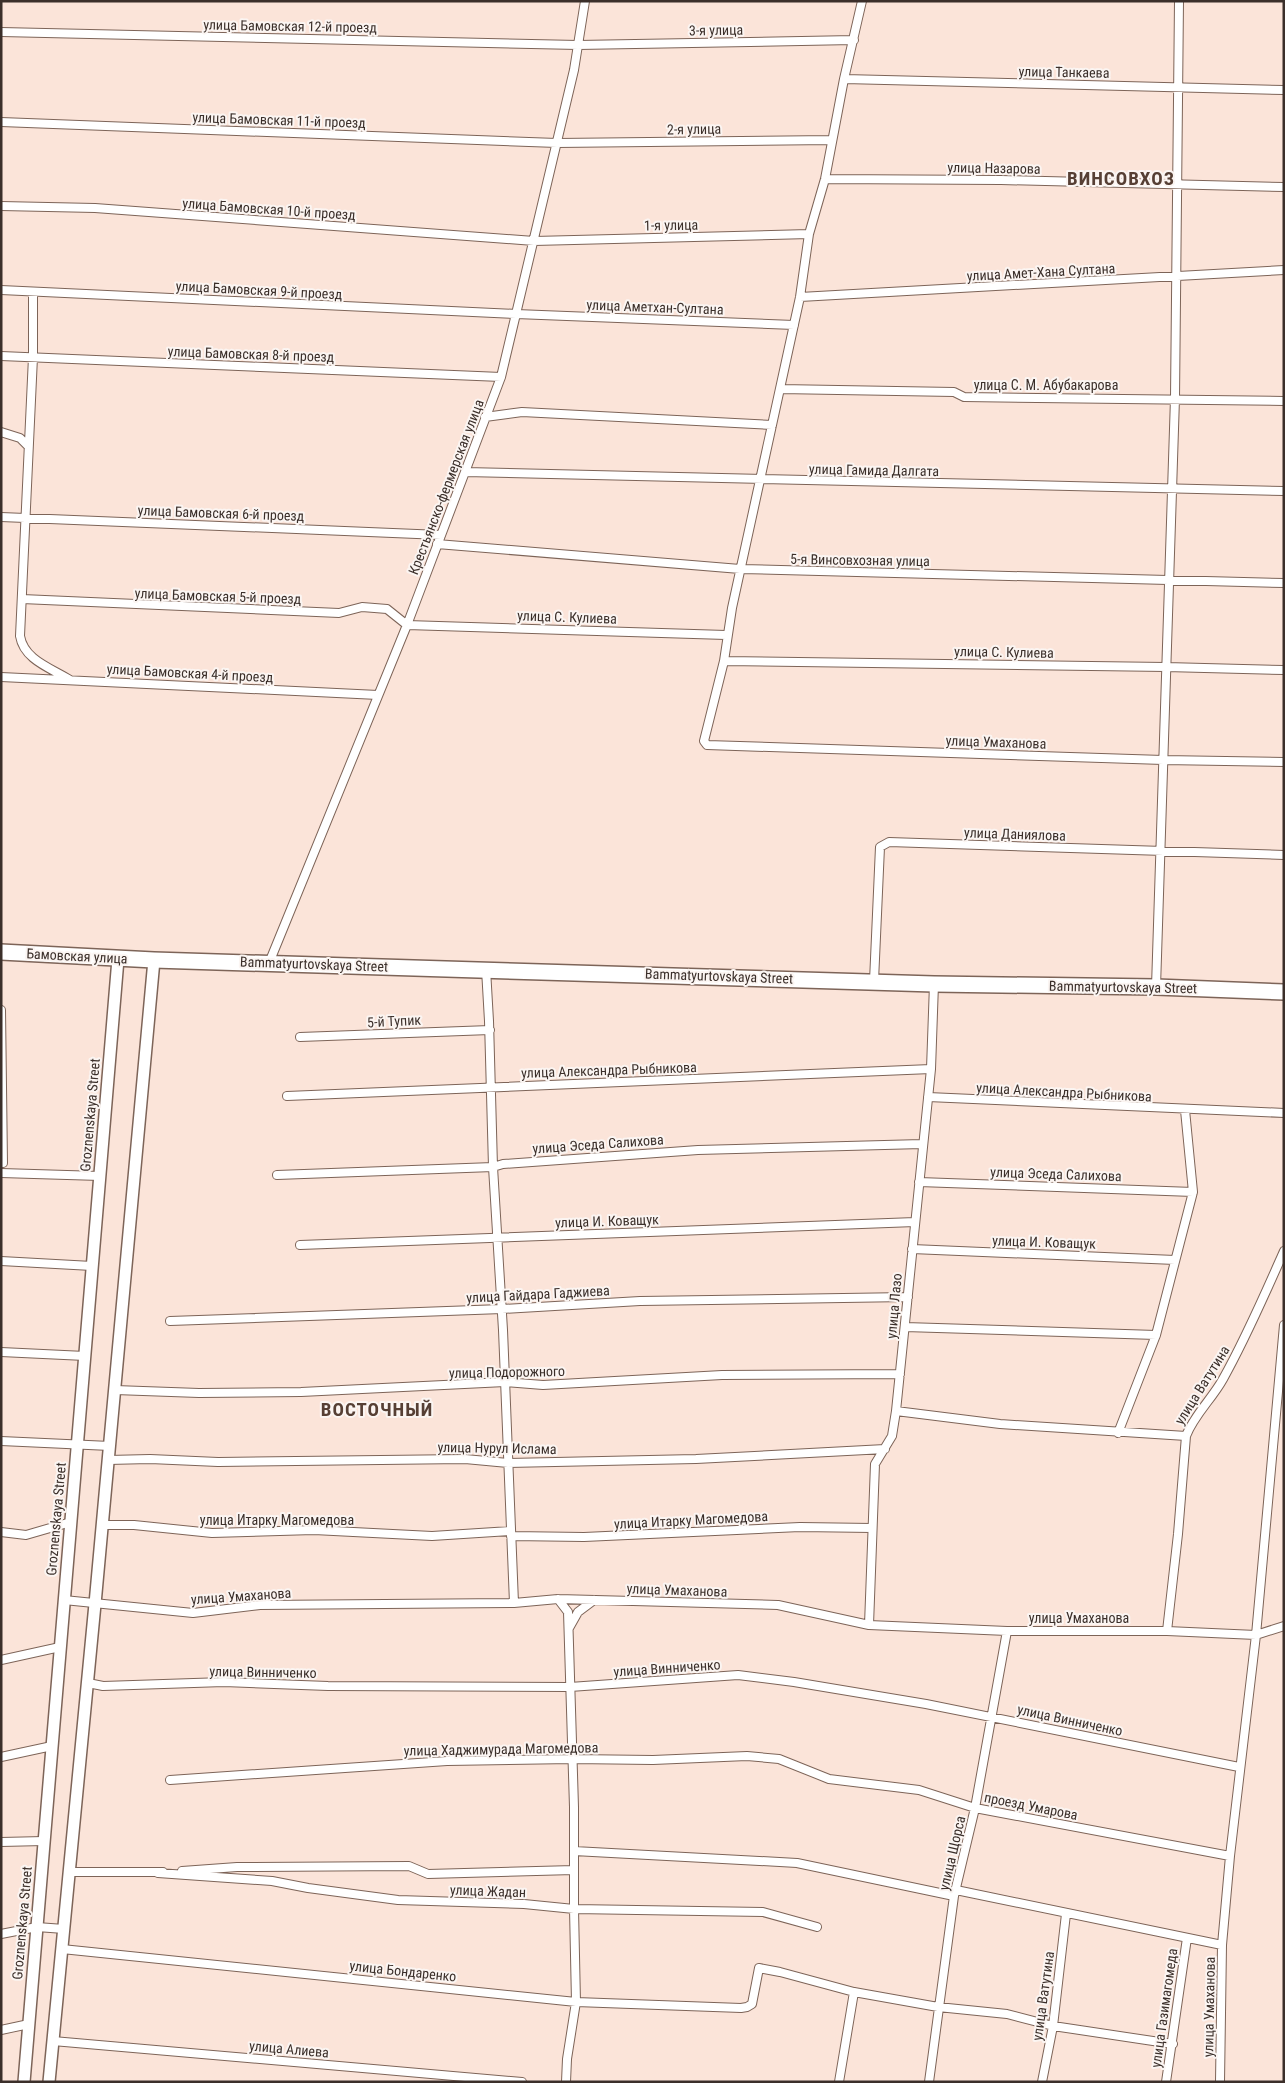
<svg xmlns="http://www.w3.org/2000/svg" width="1285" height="2083" font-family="'Roboto Condensed',sans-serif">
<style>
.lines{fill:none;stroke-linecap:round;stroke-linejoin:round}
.street-casing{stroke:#7d6458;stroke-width:10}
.secondary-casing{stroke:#7d6458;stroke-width:14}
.highway-casing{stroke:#7d6458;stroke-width:18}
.street{stroke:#fff;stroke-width:8}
.secondary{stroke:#fff;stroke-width:11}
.highway{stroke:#fff;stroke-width:15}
.labels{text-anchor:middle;stroke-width:4;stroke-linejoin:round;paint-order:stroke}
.street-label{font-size:14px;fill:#3b2f2a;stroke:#fbf5f2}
.district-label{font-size:19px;font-weight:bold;letter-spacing:1px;fill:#563f34;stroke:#fbf5f2}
</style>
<rect width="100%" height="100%" fill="#fbe4d9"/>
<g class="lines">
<g class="street-casing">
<path id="street" d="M 862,1 L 844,79 L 825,179 L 809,234 L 800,297 L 732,608 L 724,661 L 704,741 L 707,745 L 1163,760 L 1284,762
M 1,32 L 578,45 L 854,40
M 844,79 L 1284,90
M 1,122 L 557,143 L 832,140
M 825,179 L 1001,180 L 1284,187
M 1,206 L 95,208 L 534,241 L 809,234
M 1,290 L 516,314 L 794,325
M 33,292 L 33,357 L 20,636 C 24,660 51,668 70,680
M 800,297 L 1284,270
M 1,356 L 501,377
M 780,389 L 954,392 L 964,397 L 1284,401
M 485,417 L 522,412 L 772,425
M 1,432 L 20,438 L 28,446
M 465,472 L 1284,491
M 1,517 L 441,535
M 437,544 L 740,569 L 1284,583
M 22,599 L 339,613 L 362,607 L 387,609 L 407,625 L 726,635
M 724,661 L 1166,667 L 1284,670
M 1,677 L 378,695
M 269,963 L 407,625 L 501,377 L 574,70 L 585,1
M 486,969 L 489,1021 L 493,1167 L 503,1330 L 514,1603
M 874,981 L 880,847 L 889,842 L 1284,855
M 1156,987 L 1175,398 L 1179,1
M 1,1010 L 3,1163
M 300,1037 L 490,1030
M 287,1096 L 931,1069
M 928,1097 L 1284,1113
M 1,1173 L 100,1176
M 277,1175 L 493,1167 L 503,1164 L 698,1150 L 922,1144
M 919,1182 L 1193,1192
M 300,1245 L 915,1222
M 912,1249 L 1175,1260
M 1,1261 L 92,1266
M 170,1321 L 502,1309 L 640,1301 L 908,1297
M 905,1327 L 1156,1335
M 1,1352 L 85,1356
M 115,1390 L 199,1393 L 301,1392 L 505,1382 L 543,1385 L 722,1375 L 900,1374
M 896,1411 L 1000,1424 L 1186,1436
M 1118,1433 L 1156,1335 L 1193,1192 L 1185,1110
M 1,1441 L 110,1446
M 108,1460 L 150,1459 L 218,1462 L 465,1459 L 508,1463 L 696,1459 L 885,1449
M 103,1525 L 134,1525 L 212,1533 L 314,1530 L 432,1536 L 511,1531
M 1,1532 L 26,1535 L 71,1522
M 511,1536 L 584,1537 L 800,1527 L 872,1528
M 558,1599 L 568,1612 L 574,1807 L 574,1909 L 576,2002 L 567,2059 L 566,2082
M 64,1600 L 193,1613 L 260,1605 L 514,1603 L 558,1599 L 778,1605 L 869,1625 L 1007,1631 L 1167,1631 L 1256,1635 L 1284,1626
M 869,1625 L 875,1464 L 892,1436 L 896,1411 L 931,1069 L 934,984
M 569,1628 L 578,1612 L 594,1600
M 1167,1631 L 1178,1534 L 1186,1436 C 1194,1415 1212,1399 1223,1379 C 1246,1338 1265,1294 1284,1251
M 1,1660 L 60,1647
M 88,1683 L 103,1686 L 224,1682 L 328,1686 L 570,1687 L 738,1675 L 794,1682 L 926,1704 L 1239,1767
M 1,1757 L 52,1746
M 170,1780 L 447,1761 L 572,1759 L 653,1760 L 747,1756 L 779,1759 L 829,1779 L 919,1790 L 975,1808 L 1230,1856
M 1,1842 L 44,1841
M 574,1851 L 797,1863 L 954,1896
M 182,1871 L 237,1867 L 409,1866 L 428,1874 L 574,1870
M 70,1872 L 163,1872
M 158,1873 L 272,1881 L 308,1888 L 398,1900 L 524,1904 L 574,1909 L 763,1912 L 817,1927
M 956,1890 L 1222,1945
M 1,1934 L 37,1927 L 64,1929
M 62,1949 L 576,2002 L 741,2008 L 747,2007 L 752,2004 L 759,1968 L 780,1972 L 854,1992 L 938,2007 L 1007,2014 L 1053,2026 L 1173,2044
M 1,2030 L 29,2024
M 53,2041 L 522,2082
M 839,2082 L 854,1992
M 929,2082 L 954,1896 L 975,1808 L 1007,1631
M 1042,2082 L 1053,2026 L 1066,1914
M 1166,2082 L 1187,1938
M 1220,2082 L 1222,1945 L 1230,1856 L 1256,1635 L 1284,1325"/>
</g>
<g class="secondary-casing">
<path id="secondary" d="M 24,2082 L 118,959
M 49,2082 L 95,1604 L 154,960"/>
</g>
<g class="highway-casing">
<path id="highway" d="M 1,952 L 154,960 L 934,984 L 1156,987 L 1284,992"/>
</g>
<use href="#street" class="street"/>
<use href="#secondary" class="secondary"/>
<use href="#highway" class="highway"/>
</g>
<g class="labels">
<g class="street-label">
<text transform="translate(290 26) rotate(1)" y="5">улица Бамовская 12-й проезд</text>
<text transform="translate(716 30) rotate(-1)" y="5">3-я улица</text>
<text transform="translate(1064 72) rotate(1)" y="5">улица Танкаева</text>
<text transform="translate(279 120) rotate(2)" y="5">улица Бамовская 11-й проезд</text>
<text transform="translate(694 129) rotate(-1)" y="5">2-я улица</text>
<text transform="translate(994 168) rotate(1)" y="5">улица Назарова</text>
<text transform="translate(269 209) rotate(4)" y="5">улица Бамовская 10-й проезд</text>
<text transform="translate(671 225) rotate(-1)" y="5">1-я улица</text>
<text transform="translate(1041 272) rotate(-3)" y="5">улица Амет-Хана Султана</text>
<text transform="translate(259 290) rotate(3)" y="5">улица Бамовская 9-й проезд</text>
<text transform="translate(655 307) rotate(2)" y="5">улица Аметхан-Султана</text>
<text transform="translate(251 354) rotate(2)" y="5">улица Бамовская 8-й проезд</text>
<text x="1046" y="390">улица С. М. Абубакарова</text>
<text transform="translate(874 470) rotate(1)" y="5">улица Гамида Далгата</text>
<text transform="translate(446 487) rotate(-69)" y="5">Крестьянско-фермерская улица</text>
<text transform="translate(221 513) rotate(2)" y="5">улица Бамовская 6-й проезд</text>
<text transform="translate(860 560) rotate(1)" y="5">5-я Винсовхозная улица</text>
<text transform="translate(218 596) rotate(2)" y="5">улица Бамовская 5-й проезд</text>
<text transform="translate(567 617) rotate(2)" y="5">улица С. Кулиева</text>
<text transform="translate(1004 652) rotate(1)" y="5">улица С. Кулиева</text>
<text transform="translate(190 673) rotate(3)" y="5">улица Бамовская 4-й проезд</text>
<text transform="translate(996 742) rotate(2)" y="5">улица Умаханова</text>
<text transform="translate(1015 834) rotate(2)" y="5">улица Даниялова</text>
<text transform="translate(77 956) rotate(3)" y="5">Бамовская улица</text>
<text transform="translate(314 964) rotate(2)" y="5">Bammatyurtovskaya Street</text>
<text transform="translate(719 976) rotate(2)" y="5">Bammatyurtovskaya Street</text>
<text transform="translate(1123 987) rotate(1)" y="5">Bammatyurtovskaya Street</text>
<text transform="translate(394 1021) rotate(-3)" y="5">5-й Тупик</text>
<text transform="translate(609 1070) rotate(-2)" y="5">улица Александра Рыбникова</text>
<text transform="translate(1064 1092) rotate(3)" y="5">улица Александра Рыбникова</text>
<text transform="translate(90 1115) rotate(-85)" y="5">Groznenskaya Street</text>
<text transform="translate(598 1144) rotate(-4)" y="5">улица Эседа Салихова</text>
<text transform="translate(1056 1174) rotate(2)" y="5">улица Эседа Салихова</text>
<text transform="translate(607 1221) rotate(-2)" y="5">улица И. Коващук</text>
<text transform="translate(1044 1242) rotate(2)" y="5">улица И. Коващук</text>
<text transform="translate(538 1294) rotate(-3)" y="5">улица Гайдара Гаджиева</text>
<text transform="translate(894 1306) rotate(-85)" y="5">улица Лазо</text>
<text transform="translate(507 1372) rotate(-1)" y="5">улица Подорожного</text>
<text transform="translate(1202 1385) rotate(-58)" y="5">улица Ватутина</text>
<text transform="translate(497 1448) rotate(1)" y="5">улица Нурул Ислама</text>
<text transform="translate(56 1519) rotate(-85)" y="5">Groznenskaya Street</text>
<text x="277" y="1525">улица Итарку Магомедова</text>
<text transform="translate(691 1520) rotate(-3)" y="5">улица Итарку Магомедова</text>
<text transform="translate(677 1590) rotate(2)" y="5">улица Умаханова</text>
<text transform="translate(241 1596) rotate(-4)" y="5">улица Умаханова</text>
<text x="1079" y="1623">улица Умаханова</text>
<text transform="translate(667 1668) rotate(-4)" y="5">улица Винниченко</text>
<text transform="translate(263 1672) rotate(1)" y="5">улица Винниченко</text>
<text transform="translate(1070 1720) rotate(12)" y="5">улица Винниченко</text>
<text transform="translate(501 1749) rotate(-1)" y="5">улица Хаджимурада Магомедова</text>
<text transform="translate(1031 1806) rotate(11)" y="5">проезд Умарова</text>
<text transform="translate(952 1853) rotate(-77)" y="5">улица Щорса</text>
<text transform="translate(488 1891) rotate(2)" y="5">улица Жадан</text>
<text transform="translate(22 1923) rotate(-85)" y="5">Groznenskaya Street</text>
<text transform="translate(403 1971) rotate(6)" y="5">улица Бондаренко</text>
<text transform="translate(1043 1996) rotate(-82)" y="5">улица Ватутина</text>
<text transform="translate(1209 2007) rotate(-89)" y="5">улица Умаханова</text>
<text transform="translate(1164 2008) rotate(-82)" y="5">улица Газимагомеда</text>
<text transform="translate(289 2049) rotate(5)" y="5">улица Алиева</text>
</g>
<g class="district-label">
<text x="1121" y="185">ВИНСОВХОЗ</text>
<text x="377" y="1416">ВОСТОЧНЫЙ</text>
</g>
</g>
<rect width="1285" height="2083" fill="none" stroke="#3b2f2a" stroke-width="5"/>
</svg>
